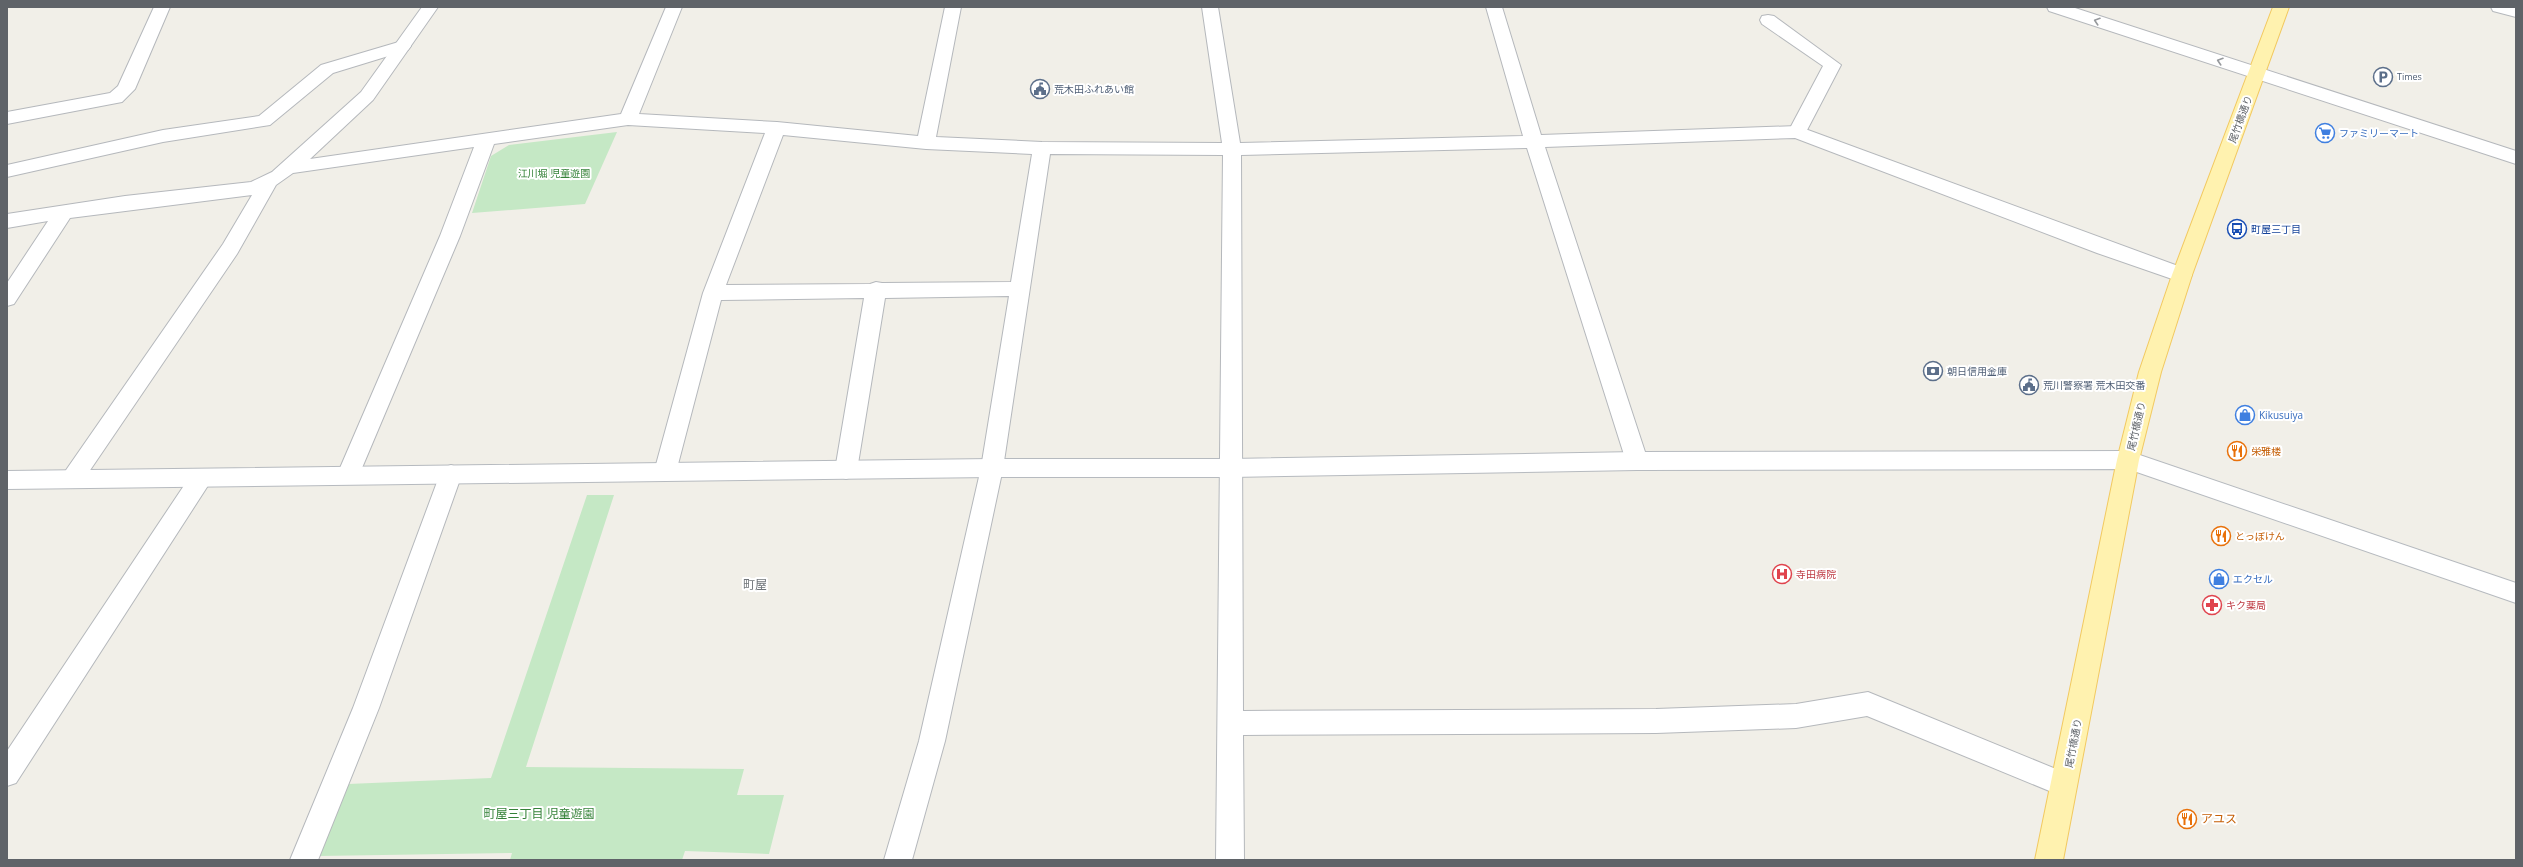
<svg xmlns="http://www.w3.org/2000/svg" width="2523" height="867" font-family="'Open Sans','Noto Sans JP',sans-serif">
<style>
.green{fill:#c5e8c5}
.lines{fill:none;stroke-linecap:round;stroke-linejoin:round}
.lane-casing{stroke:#b5b8bc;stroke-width:2}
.street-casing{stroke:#b5b8bc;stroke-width:2}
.secondary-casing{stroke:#b6babf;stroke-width:2}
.primary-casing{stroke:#f2c960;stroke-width:2}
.lane{fill:#fff;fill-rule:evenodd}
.street{fill:#fff;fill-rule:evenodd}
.secondary{fill:#fff;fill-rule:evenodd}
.primary{fill:#fff2af;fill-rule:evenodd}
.oneway{stroke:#979a9d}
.labels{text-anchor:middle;stroke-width:4;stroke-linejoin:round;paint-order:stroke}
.far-service-label{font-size:9px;fill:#4e5e75;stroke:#fff;text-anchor:start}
.service-label{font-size:10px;fill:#4e5e75;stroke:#fff;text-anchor:start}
.street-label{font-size:10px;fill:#5f6368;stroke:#fff}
.shop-label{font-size:10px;fill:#366cbe;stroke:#fff;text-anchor:start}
.park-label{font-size:10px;fill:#348238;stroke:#fff}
.transit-label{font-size:10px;fill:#164399;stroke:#fff;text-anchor:start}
.food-label{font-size:10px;fill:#c56008;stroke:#fff;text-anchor:start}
.health-label{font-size:10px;fill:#be3a42;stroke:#fff;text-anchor:start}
.quarter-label{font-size:12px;fill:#70757a;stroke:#fff}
.near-park-label{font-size:12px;fill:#348238;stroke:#fff}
.near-food-label{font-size:12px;fill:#c56008;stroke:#fff;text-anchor:start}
</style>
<rect width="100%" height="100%" fill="#f1efe8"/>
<path class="green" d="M 617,132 L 585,204 L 472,213 L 491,156 L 509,145 Z
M 587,495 L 614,495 L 526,767 L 744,769 L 737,795 L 784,795 L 769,854 L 685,851 L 682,860 L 510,860 L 512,853 L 319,856 L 348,784 L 491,778 Z"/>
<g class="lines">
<g class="lane-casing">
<path id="lane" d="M 154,7 L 170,7 L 135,89 L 122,102 L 7,124 L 7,112 L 110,93 L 118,86 Z
M 1768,15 L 1774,16 L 1841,65 L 1806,132 L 1803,136 L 1791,136 L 1788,132 L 1823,66 L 1762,24 L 1760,20 L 1762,16 Z
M 402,41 L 408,42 L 411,46 L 408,50 L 333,73 L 270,125 L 163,142 L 7,177 L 7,165 L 163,130 L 259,116 L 321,65 Z
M 201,469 L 209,472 L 212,478 L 209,484 L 16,783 L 7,786 L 7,751 L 193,472 Z"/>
</g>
<g class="street-casing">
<path id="street" d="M 422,7 L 438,7 L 373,100 L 310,159 L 621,114 L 666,7 L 682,7 L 639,114 L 777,122 L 918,136 L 945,7 L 961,7 L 936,137 L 1042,142 L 1222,143 L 1202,7 L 1218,7 L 1240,143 L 1523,136 L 1486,7 L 1502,7 L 1541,135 L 1797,126 L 2189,270 L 2192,275 L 2189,280 L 2182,282 L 2175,280 L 2097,253 L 1795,138 L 1545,147 L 1648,461 L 1645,467 L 1637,470 L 1629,467 L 1626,461 L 1527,148 L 1241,155 L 1243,711 L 1656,709 L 1796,704 L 1868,692 L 2073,776 L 2077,785 L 2073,794 L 2064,797 L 1867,716 L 1796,728 L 1656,733 L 1243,735 L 1244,860 L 1216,860 L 1223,155 L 1050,154 L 1003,468 L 945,741 L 912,860 L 884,860 L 919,741 L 981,468 L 1009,296 L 885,298 L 857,470 L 854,476 L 846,479 L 838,476 L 835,470 L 864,298 L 721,300 L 676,472 L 673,478 L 665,481 L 657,478 L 654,472 L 703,293 L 765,133 L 628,125 L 494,144 L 460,236 L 359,475 L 356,481 L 348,484 L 340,481 L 337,475 L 440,236 L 474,147 L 293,173 L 276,185 L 237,254 L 80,485 L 72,488 L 64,485 L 61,479 L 64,473 L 223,244 L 252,195 L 70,218 L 14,304 L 7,306 L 7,283 L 48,221 L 7,228 L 7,214 L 125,196 L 251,182 L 272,172 L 361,92 ZM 783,135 L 926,149 L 1032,154 L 1011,282 L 882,283 L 876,282 L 870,284 L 726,285 Z
M 2047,7 L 2072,7 L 2516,151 L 2516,164 L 2049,11 Z
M 2491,7 L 2516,7 L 2516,17 L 2493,11 Z
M 451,465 L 459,468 L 462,474 L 379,708 L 318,860 L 290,860 L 353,708 L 440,474 L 443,468 Z"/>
</g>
<g class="secondary-casing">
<path id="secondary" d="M 2128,451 L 2516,583 L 2516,603 L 2128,469 L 1637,470 L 1231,477 L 992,477 L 7,489 L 7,471 L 992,459 L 1231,459 L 1637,452 Z"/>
</g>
<g class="primary-casing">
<path id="primary" d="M 2273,7 L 2289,7 L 2192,275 L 2161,372 L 2139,460 L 2063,860 L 2035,860 L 2117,460 L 2139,372 L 2172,275 Z"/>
</g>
<use href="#lane" class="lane"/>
<use href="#street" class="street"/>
<use href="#secondary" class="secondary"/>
<use href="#primary" class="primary"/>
</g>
<defs><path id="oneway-chevron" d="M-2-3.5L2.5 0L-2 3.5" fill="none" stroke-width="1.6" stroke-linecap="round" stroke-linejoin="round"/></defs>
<g class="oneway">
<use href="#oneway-chevron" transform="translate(2097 21) rotate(-162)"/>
<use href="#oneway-chevron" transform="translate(2220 61) rotate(-162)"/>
</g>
<defs>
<g id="parking-ring" transform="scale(1)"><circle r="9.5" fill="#fff" stroke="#5c6f8a" stroke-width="1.5"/><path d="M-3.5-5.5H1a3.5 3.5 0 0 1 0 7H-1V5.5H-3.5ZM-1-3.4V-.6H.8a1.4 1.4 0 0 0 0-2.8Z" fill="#5c6f8a"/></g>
<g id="civic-ring" transform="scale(1)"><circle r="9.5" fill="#fff" stroke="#5c6f8a" stroke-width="1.5"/><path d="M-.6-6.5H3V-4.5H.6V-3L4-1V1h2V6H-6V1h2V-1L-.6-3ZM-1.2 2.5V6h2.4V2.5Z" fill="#5c6f8a"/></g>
<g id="supermarket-ring" transform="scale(1)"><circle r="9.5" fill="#fff" stroke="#3f7fe0" stroke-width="1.5"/><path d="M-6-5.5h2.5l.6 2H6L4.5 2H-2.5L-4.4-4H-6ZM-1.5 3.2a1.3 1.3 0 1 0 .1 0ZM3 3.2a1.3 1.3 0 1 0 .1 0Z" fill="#3f7fe0"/></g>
<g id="bus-ring" transform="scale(1)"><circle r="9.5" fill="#fff" stroke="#1a4fb4" stroke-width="1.5"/><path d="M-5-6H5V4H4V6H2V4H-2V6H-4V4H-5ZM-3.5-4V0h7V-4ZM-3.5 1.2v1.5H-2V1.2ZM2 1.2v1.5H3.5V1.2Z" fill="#1a4fb4"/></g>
<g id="bank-ring" transform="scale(1)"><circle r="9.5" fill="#fff" stroke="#5c6f8a" stroke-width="1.5"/><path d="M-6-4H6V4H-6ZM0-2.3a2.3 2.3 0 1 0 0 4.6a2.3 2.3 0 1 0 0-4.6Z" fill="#5c6f8a"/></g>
<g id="shop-ring" transform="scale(1)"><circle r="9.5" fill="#fff" stroke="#3f7fe0" stroke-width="1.5"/><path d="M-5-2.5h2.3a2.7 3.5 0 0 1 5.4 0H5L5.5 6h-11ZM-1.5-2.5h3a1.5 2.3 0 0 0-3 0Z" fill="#3f7fe0"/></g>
<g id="restaurant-ring" transform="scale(1)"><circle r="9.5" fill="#fff" stroke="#e8710a" stroke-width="1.5"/><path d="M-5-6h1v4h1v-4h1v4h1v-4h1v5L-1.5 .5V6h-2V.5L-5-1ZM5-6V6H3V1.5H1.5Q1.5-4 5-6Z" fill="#e8710a"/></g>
<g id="hospital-ring" transform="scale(1)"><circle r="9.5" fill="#fff" stroke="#e0444e" stroke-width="1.5"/><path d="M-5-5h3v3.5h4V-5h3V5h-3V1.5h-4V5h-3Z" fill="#e0444e"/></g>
<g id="pharmacy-ring" transform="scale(1)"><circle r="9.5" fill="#fff" stroke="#e0444e" stroke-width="1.5"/><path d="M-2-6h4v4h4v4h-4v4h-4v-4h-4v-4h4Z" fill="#e0444e"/></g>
</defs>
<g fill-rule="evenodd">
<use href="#parking-ring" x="2383" y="77"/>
<use href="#civic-ring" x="1040" y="89"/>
<use href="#supermarket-ring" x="2325" y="133"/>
<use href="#bus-ring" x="2237" y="229"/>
<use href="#bank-ring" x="1933" y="371"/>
<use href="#civic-ring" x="2029" y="385"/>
<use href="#shop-ring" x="2245" y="415"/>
<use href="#restaurant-ring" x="2237" y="451"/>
<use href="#restaurant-ring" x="2221" y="536"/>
<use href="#hospital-ring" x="1782" y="574"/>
<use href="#shop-ring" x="2219" y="579"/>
<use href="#pharmacy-ring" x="2212" y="605"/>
<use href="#restaurant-ring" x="2187" y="819"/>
</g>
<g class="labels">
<g class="far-service-label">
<text x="2397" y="80">Times</text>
</g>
<g class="service-label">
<text x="1054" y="93">荒木田ふれあい館</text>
<text x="1947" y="375">朝日信用金庫</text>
<text x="2043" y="389">荒川警察署 荒木田交番</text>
</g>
<g class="street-label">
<text transform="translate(2240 119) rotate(-70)" y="4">尾竹橋通り</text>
<text transform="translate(2136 426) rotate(-77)" y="4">尾竹橋通り</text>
<text transform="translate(2073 743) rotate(-79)" y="4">尾竹橋通り</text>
</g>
<g class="shop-label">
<text x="2339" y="137">ファミリーマート</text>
<text x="2259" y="419">Kikusuiya</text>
<text x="2233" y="583">エクセル</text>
</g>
<g class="park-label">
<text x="554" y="177">江川堀 児童遊園</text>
</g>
<g class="transit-label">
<text x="2251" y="233">町屋三丁目</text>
</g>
<g class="food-label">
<text x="2251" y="455">栄雅楼</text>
<text x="2235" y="540">とっぽけん</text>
</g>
<g class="health-label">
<text x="1796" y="578">寺田病院</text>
<text x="2226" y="609">キク薬局</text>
</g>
<g class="quarter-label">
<text x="755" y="589">町屋</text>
</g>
<g class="near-park-label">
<text x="539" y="818">町屋三丁目 児童遊園</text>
</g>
<g class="near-food-label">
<text x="2201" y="823">アユス</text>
</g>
</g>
<rect width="2523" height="867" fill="none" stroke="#5f6368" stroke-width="16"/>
</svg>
